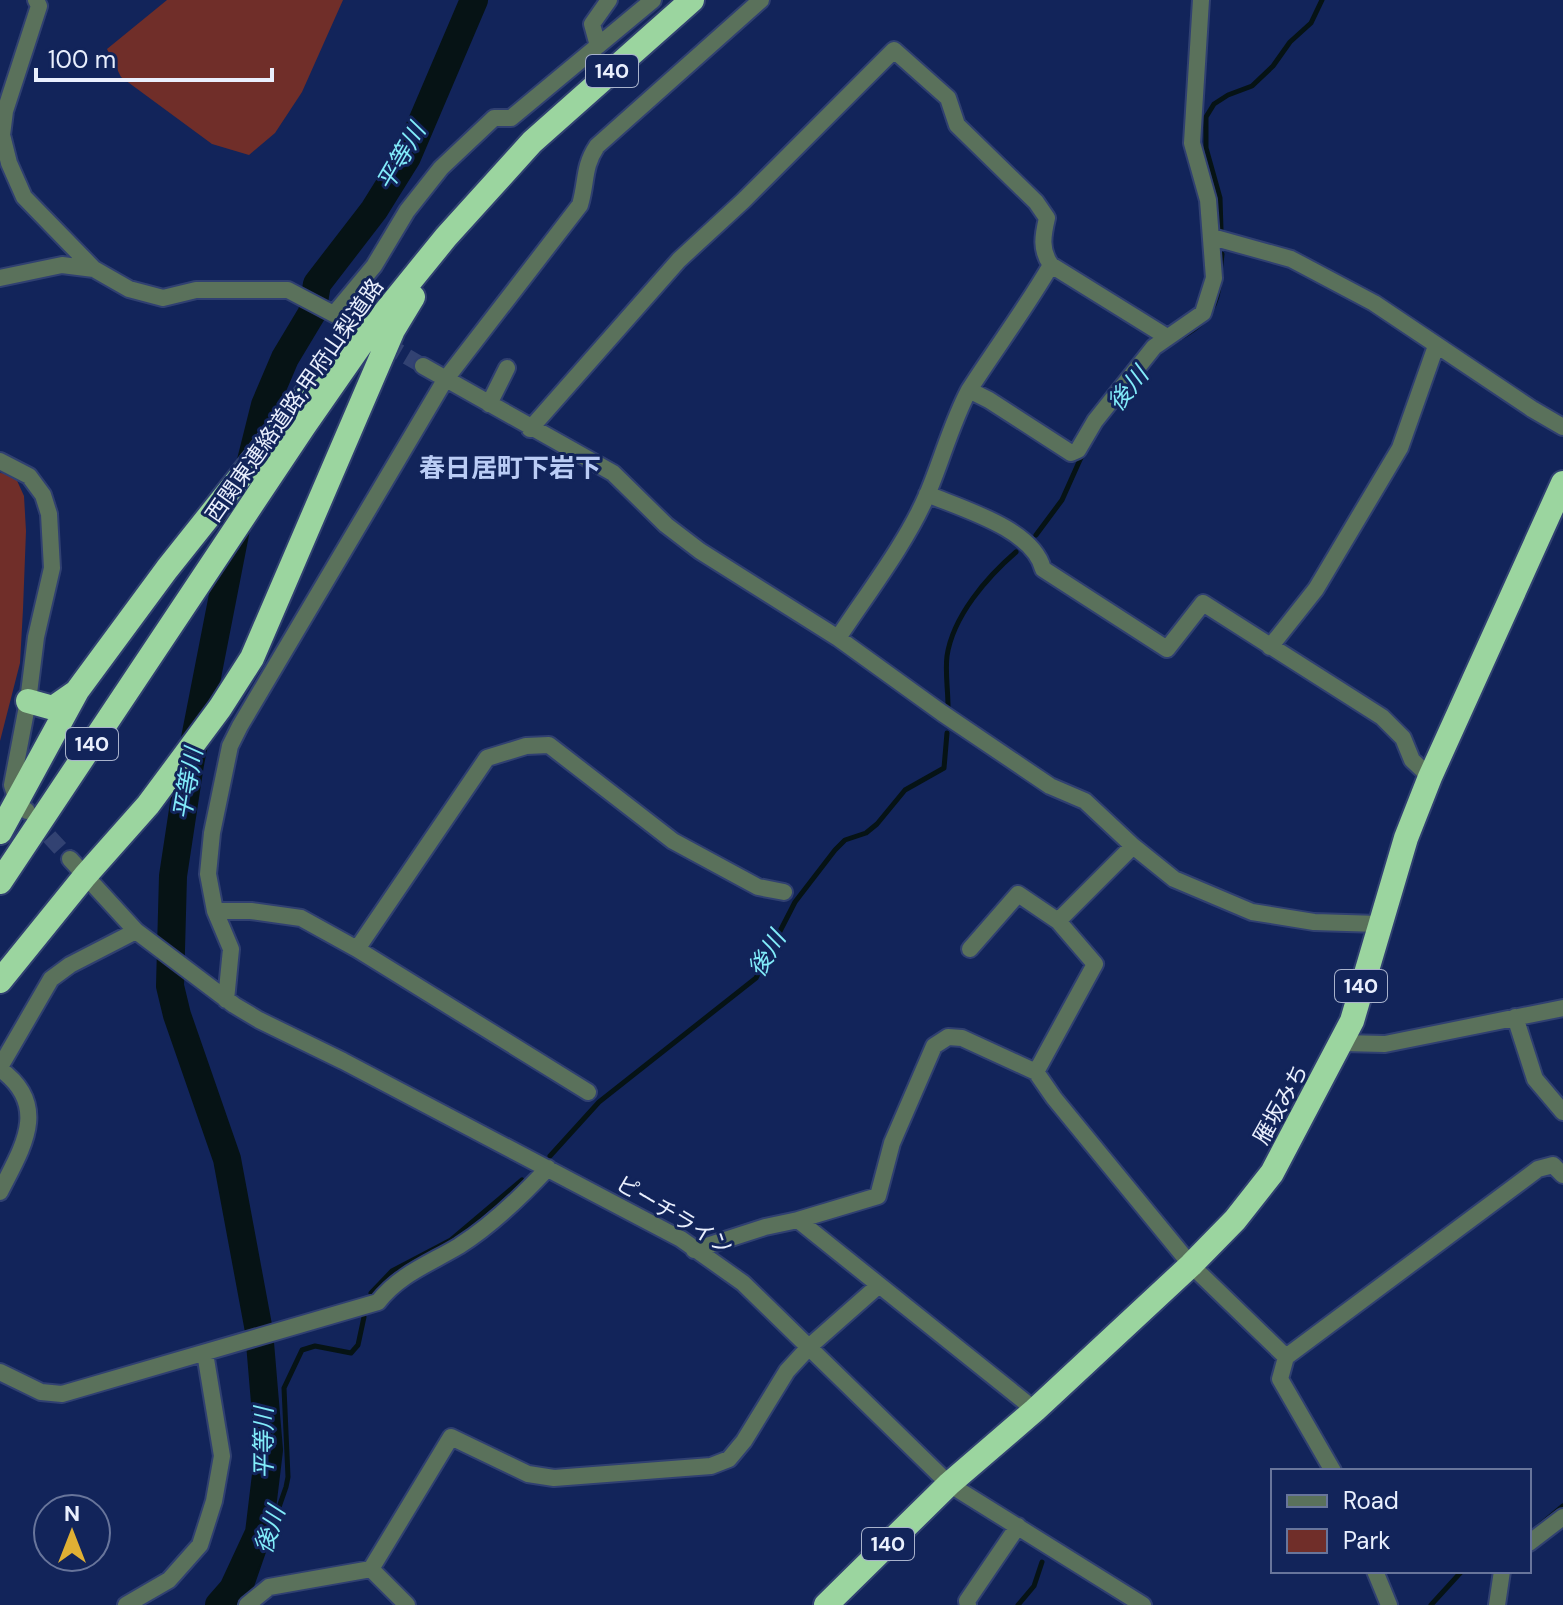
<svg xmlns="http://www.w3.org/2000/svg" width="1563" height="1605" font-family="'DM Sans','Noto Sans JP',sans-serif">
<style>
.green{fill:#702e29}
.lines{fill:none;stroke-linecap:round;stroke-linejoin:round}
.stream{stroke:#061315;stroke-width:5}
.river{stroke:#061315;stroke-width:28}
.minor-tunnel{stroke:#324272;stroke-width:16;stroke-dasharray:16 8;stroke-linecap:butt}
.minor-casing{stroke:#304071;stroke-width:20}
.highway-casing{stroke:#304071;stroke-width:28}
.minor{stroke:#5a715b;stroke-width:16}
.highway{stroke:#9bd59f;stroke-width:24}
.labels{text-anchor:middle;stroke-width:6;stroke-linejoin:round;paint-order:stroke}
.shield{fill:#12245a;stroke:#a8b2cc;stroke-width:2}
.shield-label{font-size:20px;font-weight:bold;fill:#e9effd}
.street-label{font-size:22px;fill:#e9effd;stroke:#12245a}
.water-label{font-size:24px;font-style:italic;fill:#82ecfa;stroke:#12245a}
.quarter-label{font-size:26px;font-weight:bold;fill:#baccf5;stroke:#12245a}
</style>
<rect width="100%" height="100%" fill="#12245a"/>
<path class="green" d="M 167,0 L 343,0 L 302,92 L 275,133 L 249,155 L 212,144 L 121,77 L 107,49 Z
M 0,473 L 14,474 L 24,496 L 26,531 L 23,609 L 20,663 L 0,741 Z"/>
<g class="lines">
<path class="stream" d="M 1221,230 L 1220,198 L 1206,148 L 1206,117 L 1214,104 L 1228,95 L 1252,86 L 1273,66 L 1290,42 L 1311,23 L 1322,0
M 1220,273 L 1222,254
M 1178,339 C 1201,327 1215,314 1219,287
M 1036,535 L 1062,500 L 1083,453
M 948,706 C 948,690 945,672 947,656 C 953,616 987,577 1016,552
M 550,1156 L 599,1102 L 756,978 L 795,902 L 835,850 L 845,840 L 866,833 L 877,824 L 905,790 L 944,768 L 947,733
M 371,1293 L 392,1271 L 451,1240 L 522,1180
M 1539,1526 L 1563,1506
M 234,1605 L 252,1585 L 286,1487 L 288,1477 L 284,1388 L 302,1350 L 315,1346 L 351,1353 L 358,1345 L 364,1317
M 1018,1605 L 1034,1586 L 1042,1562
M 1431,1605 L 1462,1571"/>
<path class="river" d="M 219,1605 L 233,1589 L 259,1533 L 269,1450 L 259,1331 L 227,1159 L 177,1015 L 170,986 L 173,876 L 190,764 L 243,493 L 265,405 L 285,358 L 312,313 L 317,284 L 374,210 L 407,157 L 474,0"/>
<path class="minor-tunnel" d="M 345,320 L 423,366
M 33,819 L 70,859"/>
<g class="minor-casing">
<path id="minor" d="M 36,0 L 39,6 L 5,111 L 2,135 L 9,163 L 24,197 L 94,269
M 598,46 L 592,24 L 609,0
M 1212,237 L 1291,259 L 1374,303 L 1532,409 L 1563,427
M 0,278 L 62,265 L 94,269 L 129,289 L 163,298 L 196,290 L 288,290 L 345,320
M 334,314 L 374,266 L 407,211 L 441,168 L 494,118 L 511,118 L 653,0
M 423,366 L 613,473 L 666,525 L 700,551 L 838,638 L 942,713 L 1050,786 L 1085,801 L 1133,846 L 1174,879 L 1252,912 L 1314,922 L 1379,924
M 969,390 C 996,348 1026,308 1051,265 L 1167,337
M 489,404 L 507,368
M 530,429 L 679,260 L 743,201 L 894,50 L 948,98 L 957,125 L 1036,202 L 1047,218 C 1043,235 1040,250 1051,265
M 0,461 L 29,476 L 43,495 L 49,514 L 52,568 L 36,637 L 28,701 L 12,785 L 18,804 L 27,811
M 927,494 C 963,509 1033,529 1043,569 L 1167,649 L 1203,603 L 1382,717 L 1403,738 L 1412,760 L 1430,777
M 838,638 C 867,594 907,542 927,495 C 942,460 951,424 969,390 L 989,400 L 1071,453 L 1078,450 L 1095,421 L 1154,347 L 1203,313 L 1214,278 L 1208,200 L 1192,143 L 1201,0
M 1270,647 L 1316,589 L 1400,448 L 1436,346
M 1133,846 L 1058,921 L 1095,964 L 1036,1072 L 1054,1098 L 1191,1265 L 1286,1357
M 70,859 L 136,931 L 234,1005 L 259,1020 L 343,1061 L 681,1239 L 743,1283 L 949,1484 L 1143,1605
M 215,911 L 251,911 L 301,918 L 357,949 L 588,1092
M 357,949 L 487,758 L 526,746 L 549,745 L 673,841 L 758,887 L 784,892
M 970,949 L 1018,894 L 1058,921
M 226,1000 L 231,949 L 215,911 L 208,874 L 212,833 L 230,746 L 240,726 L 445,380 L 580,205 C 587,181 583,167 597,146 L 761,0
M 1515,1017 L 1535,1079 L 1563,1112
M 1343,1043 L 1385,1044 L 1563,1008
M 0,1067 L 51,979 L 70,965 L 136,931
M 0,1069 C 51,1106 22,1148 0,1192
M 798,1220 L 878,1196 L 892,1143 L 934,1046 L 948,1037 L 962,1038 L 1036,1072
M 694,1250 L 765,1227 L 798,1220 L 1035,1410
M 0,1372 L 41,1392 L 62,1394 L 378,1302 C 400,1274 429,1264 459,1246 C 492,1225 521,1197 548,1168
M 1333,1471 L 1280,1379 L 1286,1357 L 1538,1169 L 1553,1165 L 1563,1175
M 1529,1543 L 1563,1517
M 371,1569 L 407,1605
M 1375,1571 L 1389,1605
M 126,1605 L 169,1580 L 200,1545 L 214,1501 L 222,1456 L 205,1353
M 247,1605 L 269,1587 L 371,1569 L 451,1437 L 528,1474 L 554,1478 L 711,1466 L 729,1459 L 744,1441 L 787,1371 L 810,1346 L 878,1286
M 968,1605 L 967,1601 L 1018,1526
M 1497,1605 L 1502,1571"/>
</g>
<g class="highway-casing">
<path id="highway" d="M 28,701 L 53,708 L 76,692
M 0,832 L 77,691 L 167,569 L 327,368
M 0,882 L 304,426 L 373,327 L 446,237 L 532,142 L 692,0
M 0,981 L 85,876 L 148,805 L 220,708 L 252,658 L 393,330 L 413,297
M 826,1605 L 949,1484 L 1035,1410 L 1191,1265 L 1235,1220 L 1272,1173 L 1352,1021 L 1406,838 L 1430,777 L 1563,483"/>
</g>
<use href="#minor" class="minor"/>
<use href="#highway" class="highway"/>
</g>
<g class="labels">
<g class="shield">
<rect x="586" y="55" width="52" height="32" rx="6"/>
<rect x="66" y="728" width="52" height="32" rx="6"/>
<rect x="1335" y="970" width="52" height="32" rx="6"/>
<rect x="862" y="1528" width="52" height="32" rx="6"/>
</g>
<g class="shield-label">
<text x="612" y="78">140</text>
<text x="92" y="751">140</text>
<text x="1361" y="993">140</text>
<text x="888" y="1551">140</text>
</g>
<g class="street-label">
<text transform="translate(294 400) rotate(-55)" y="8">西関東連絡道路;甲府山梨道路</text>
<text transform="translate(1280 1104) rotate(-61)" y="8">雁坂みち</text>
<text transform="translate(675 1215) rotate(31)" y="8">ピーチライン</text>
</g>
<g class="water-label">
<text transform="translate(401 157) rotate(-60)" y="8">平等川</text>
<text transform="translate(1128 389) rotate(-51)" y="8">後川</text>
<text transform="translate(188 784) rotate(-80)" y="8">平等川</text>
<text transform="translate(767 954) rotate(-59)" y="8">後川</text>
<text transform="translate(264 1443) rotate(-90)" y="8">平等川</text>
<text transform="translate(270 1530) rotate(-72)" y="8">後川</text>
</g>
<g class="quarter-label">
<text x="510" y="477">春日居町下岩下</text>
</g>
</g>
<rect x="1271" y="1469" width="260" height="104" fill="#12245a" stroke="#68759b" stroke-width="2"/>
<rect x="1287" y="1495" width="40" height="12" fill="#5a715b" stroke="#68759b" stroke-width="2"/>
<text x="1343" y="1509" font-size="24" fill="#e9effd">Road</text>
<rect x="1287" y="1529" width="40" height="24" fill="#702e29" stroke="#68759b" stroke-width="2"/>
<text x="1343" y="1549" font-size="24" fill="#e9effd">Park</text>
<g transform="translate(72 1533)"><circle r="38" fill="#12245a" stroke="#68759b" stroke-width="2"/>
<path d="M0-6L14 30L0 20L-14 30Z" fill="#e0b034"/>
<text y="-12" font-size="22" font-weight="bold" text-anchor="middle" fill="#e9effd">N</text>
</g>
<path d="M36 68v12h236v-12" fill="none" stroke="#e9effd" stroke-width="4"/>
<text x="48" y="68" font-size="24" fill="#e9effd" stroke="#12245a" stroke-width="6" paint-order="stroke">100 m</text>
</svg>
